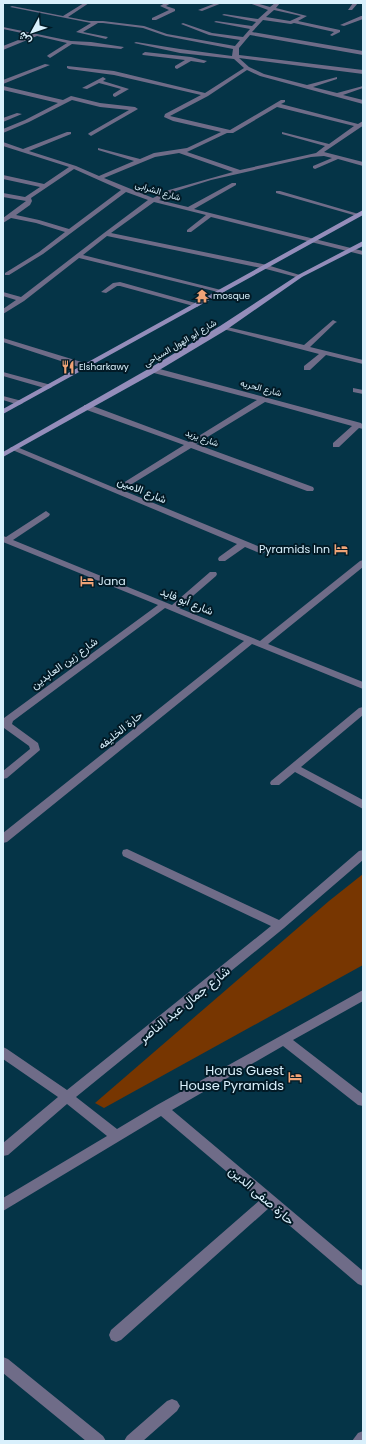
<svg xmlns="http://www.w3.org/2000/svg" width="366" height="1444" font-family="Poppins,Vazirmatn,sans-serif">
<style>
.green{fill:#773601}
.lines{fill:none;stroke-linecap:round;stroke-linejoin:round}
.street{fill:#6f6c88;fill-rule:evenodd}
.secondary{fill:#948dba;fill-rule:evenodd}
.labels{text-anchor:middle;stroke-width:4;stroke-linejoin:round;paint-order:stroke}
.far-street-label{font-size:9px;fill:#d9f0fc;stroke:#021a26}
.far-poi-label{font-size:9px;fill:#d9f0fc;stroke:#021a26;text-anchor:start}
.street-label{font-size:11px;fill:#d9f0fc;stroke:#021a26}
.poi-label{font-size:11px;fill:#d9f0fc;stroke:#021a26;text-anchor:end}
.near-street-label{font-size:13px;fill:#d9f0fc;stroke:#021a26}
.near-poi-label{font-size:13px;fill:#d9f0fc;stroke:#021a26;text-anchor:end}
</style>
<rect width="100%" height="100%" fill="#053447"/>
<path class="green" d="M 363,874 L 363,965 L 104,1108 L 95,1103 L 329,901 Z"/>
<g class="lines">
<path class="street" d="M 84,3 L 89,3 L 68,17 L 89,21 L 103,21 L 144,26 L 167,34 L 235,46 L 240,40 L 209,35 L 181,24 L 183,23 L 212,33 L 243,37 L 250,29 L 214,22 L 216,21 L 252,26 L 256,22 L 222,15 L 224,14 L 258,19 L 268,10 L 249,3 L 256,3 L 270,7 L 275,3 L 280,3 L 276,8 L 307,16 L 298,21 L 340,30 L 340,32 L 332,36 L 330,35 L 334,32 L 294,23 L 291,24 L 263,20 L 252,32 L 363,51 L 363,55 L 250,35 L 239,48 L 239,55 L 363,70 L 363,74 L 239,58 L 249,67 L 264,74 L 307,85 L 337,77 L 337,79 L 313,87 L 337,93 L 363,86 L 363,88 L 343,95 L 363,100 L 363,104 L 260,76 L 247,70 L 208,96 L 170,116 L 230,130 L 281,100 L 285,100 L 285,102 L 281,104 L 358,124 L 363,121 L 363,126 L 361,127 L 324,152 L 363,162 L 363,166 L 338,159 L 315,169 L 313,168 L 313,166 L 332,158 L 324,156 L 311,157 L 211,180 L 173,192 L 159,200 L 188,207 L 232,183 L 236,183 L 236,185 L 194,209 L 363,251 L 363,255 L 211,217 L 191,232 L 187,232 L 187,230 L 206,215 L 154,202 L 111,233 L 267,265 L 303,276 L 300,278 L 266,269 L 107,236 L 83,255 L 225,291 L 222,293 L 79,258 L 24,301 L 3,314 L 3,309 L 16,300 L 3,296 L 3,292 L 21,297 L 104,233 L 148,200 L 126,192 L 43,254 L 9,275 L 5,275 L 5,273 L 39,252 L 65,232 L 36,223 L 11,218 L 3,223 L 3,218 L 26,201 L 3,197 L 3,193 L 25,197 L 40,187 L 3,179 L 3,175 L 44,184 L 69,167 L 3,146 L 3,142 L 23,149 L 67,132 L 71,132 L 71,134 L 29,151 L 76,166 L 99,176 L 134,161 L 98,150 L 98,148 L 140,159 L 154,153 L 187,148 L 221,132 L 173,121 L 164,117 L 165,114 L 201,95 L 114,75 L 69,69 L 67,68 L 67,66 L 114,71 L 205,93 L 244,68 L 234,59 L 180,53 L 134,43 L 136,42 L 180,49 L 232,56 L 233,49 L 166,36 L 143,28 L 103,23 L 98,23 L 83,32 L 108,37 L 106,39 L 76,32 L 91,23 L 10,7 L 12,6 L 63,16 ZM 274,10 L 301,16 L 290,21 L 266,17 ZM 277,107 L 354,126 L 329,144 L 282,132 L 282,134 L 325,146 L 316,153 L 240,170 L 187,152 L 227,133 L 233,133 ZM 179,153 L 233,172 L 169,190 L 153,198 L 104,178 L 155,157 ZM 74,169 L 121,190 L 69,229 L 39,220 L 16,215 L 30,205 L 32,201 L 31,198 Z
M 165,3 L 171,3 L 166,6 L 175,9 L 175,11 L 156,20 L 152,20 L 152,18 L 169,10 L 160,6 Z
M 216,3 L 222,3 L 202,11 L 198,10 Z
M 353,3 L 358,3 L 352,10 L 348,10 Z
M 361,16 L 363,16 L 363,19 L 344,26 L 340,25 Z
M 3,27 L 71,41 L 91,42 L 124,47 L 121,49 L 72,44 L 50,58 L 47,56 L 48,55 L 67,43 L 37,36 L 3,50 L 3,46 L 31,35 L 3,29 Z
M 145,52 L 191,57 L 207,61 L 204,63 L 191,61 L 177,69 L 175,68 L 175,66 L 185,60 L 143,55 L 142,54 Z
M 45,64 L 50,65 L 3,84 L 3,80 Z
M 103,77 L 106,79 L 103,81 L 129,89 L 115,97 L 113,96 L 113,94 L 121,89 L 99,83 L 87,89 L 82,88 Z
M 3,86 L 63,100 L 71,96 L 100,103 L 135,107 L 138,109 L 91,136 L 88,134 L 89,133 L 129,110 L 100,107 L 72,100 L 29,122 L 3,133 L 3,129 L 25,120 L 58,103 L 3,90 Z
M 17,113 L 22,114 L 3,122 L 3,118 Z
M 276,191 L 280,191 L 362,215 L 357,216 L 276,193 Z
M 120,282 L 199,304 L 200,305 L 197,307 L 120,286 L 117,286 L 106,293 L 101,292 L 113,283 Z
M 333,320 L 337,322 L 335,323 L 310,347 L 363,360 L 363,364 L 326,355 L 310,370 L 304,370 L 304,366 L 319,354 L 219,328 L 223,326 L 304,345 Z
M 3,338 L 88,364 L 89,366 L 85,368 L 82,368 L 3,342 Z
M 150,368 L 156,368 L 361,423 L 363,425 L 363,429 L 359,428 L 339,447 L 333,447 L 333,443 L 352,426 L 265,402 L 196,444 L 313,487 L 314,489 L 313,491 L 307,491 L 191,448 L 122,490 L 265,549 L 266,551 L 262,554 L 245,547 L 225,561 L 219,561 L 218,559 L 219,557 L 237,544 L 10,449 L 11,447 L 17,447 L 115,488 L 184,445 L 84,409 L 84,405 L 90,405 L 189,442 L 257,400 L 150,372 Z
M 3,372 L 51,385 L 52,387 L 48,389 L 3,376 Z
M 353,388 L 363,390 L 363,394 L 353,392 Z
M 3,396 L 22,401 L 23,403 L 19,405 L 3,400 Z
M 46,511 L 50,514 L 49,516 L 13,540 L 172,605 L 210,572 L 216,572 L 217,574 L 216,576 L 179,608 L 260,641 L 360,561 L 363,560 L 363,567 L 268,644 L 363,682 L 363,689 L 252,644 L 7,842 L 3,843 L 3,833 L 244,641 L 165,608 L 13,721 L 12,724 L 38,743 L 40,750 L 7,778 L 3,779 L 3,771 L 30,749 L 29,746 L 4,728 L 3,720 L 4,718 L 158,605 L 3,542 L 3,536 L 6,537 Z
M 363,707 L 363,715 L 301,767 L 363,800 L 363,809 L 295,772 L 279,785 L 271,785 L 270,783 L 271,781 L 359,708 Z
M 127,849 L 279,920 L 359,851 L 363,850 L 363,860 L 284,928 L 76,1097 L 117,1129 L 157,1105 L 363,990 L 363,1001 L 293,1040 L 363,1094 L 363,1106 L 358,1105 L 283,1046 L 172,1110 L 363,1271 L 363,1286 L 358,1284 L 269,1208 L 121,1340 L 116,1342 L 111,1340 L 109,1335 L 111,1330 L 260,1200 L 161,1116 L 3,1211 L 3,1198 L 107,1136 L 67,1104 L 8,1155 L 3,1156 L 3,1143 L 58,1097 L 3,1059 L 3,1047 L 7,1049 L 67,1090 L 271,926 L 123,856 L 122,853 L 123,850 Z
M 3,1357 L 8,1359 L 103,1436 L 106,1441 L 86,1441 L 3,1373 Z
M 172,1399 L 177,1401 L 180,1406 L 177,1411 L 143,1441 L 124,1441 L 127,1436 L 167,1401 Z
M 363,1431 L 363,1441 L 352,1441 L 358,1433 Z"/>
<path class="secondary" d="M 363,210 L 363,215 L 3,414 L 3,409 Z
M 363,241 L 363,246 L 302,277 L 226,330 L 156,372 L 3,457 L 3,452 L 150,368 L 220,326 L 298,275 Z"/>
</g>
<defs>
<g id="temple-bare" transform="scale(1.08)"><path d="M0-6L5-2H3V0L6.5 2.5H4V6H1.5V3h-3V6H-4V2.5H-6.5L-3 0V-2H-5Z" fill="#efa376" stroke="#021a26" stroke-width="2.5" paint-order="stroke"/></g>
<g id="restaurant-bare" transform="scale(1.08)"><path d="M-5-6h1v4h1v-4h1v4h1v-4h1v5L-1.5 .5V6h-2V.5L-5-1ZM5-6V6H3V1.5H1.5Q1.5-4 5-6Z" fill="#efa376" stroke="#021a26" stroke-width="2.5" paint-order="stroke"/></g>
<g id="hotel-bare" transform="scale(1.08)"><path d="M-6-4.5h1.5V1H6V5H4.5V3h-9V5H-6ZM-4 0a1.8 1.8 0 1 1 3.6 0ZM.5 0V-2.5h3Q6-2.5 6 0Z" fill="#efa376" stroke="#021a26" stroke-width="2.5" paint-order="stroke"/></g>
</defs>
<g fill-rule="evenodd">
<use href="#temple-bare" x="202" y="296"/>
<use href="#restaurant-bare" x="68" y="367"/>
<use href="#hotel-bare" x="341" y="549"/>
<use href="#hotel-bare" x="87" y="581"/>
<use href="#hotel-bare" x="295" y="1077"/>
</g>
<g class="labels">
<g class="far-street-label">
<text transform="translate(158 191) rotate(17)" y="3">شارع الشرابى</text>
<text transform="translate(180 343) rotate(-31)" y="3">شارع أبو الهول السياحى</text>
<text transform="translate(261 388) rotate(15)" y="3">شارع الحريه</text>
<text transform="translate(202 438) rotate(20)" y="3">شارع يزيد</text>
</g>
<g class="far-poi-label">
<text x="213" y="299">mosque</text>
<text x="79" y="370">Elsharkawy</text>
</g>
<g class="street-label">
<text transform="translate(142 490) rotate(22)" y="4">شارع الامين</text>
<text transform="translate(187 601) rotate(22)" y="4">شارع أبو فايد</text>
<text transform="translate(64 663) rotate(-36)" y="4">شارع زين العابدين</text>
<text transform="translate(120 730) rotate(-39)" y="4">حارة الخليفه</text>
</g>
<g class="poi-label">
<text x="330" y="553">Pyramids Inn</text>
<text x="98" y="585" text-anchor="start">Jana</text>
</g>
<g class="near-street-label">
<text transform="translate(184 1004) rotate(-39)" y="5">شارع جمال عبد الناصر</text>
<text transform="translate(262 1195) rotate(41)" y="5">حارة صفى الدين</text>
</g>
<g class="near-poi-label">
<text x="284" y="1075">Horus Guest<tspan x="284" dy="15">House Pyramids</tspan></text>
</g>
</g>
<rect width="366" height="1444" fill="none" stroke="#d9f0fc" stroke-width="8"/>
<g transform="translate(32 32) rotate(230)" stroke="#021a26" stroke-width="3" paint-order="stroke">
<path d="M0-3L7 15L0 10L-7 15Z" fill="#d9f0fc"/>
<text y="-6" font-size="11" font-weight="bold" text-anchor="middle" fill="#d9f0fc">ش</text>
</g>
</svg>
